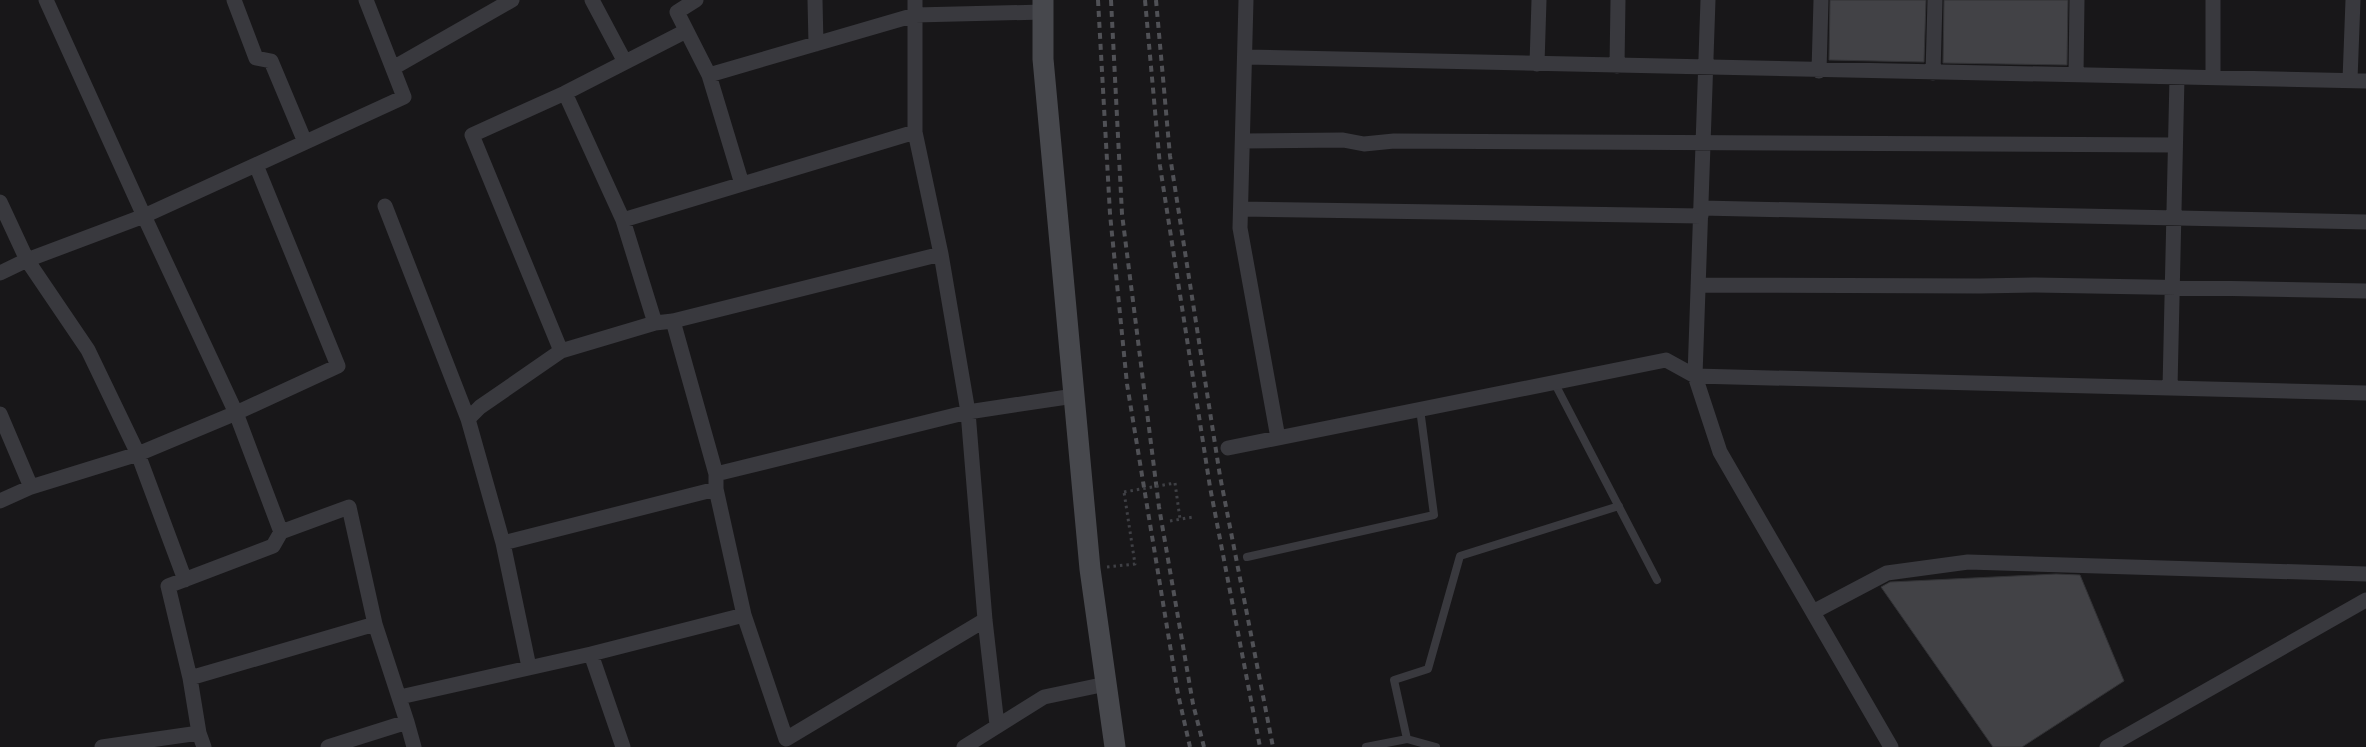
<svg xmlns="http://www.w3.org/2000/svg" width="2366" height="747" font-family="'IBM Plex Sans',sans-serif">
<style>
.building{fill:#424246;stroke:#323235}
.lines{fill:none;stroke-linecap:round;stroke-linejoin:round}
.path{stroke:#3f4045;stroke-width:3;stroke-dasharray:2.5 4;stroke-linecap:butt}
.lane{stroke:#39393e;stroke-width:8}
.street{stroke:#39393e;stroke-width:15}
.secondary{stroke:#47484d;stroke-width:21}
.rail{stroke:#505156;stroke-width:4;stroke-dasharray:6 5;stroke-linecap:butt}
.path-bridge{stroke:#3f4045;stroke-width:3;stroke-dasharray:2.5 4;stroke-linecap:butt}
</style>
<rect width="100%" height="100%" fill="#181719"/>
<path class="building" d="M 1830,0 L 1926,0 L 1924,62 L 1829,60 Z
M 1944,0 L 2068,0 L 2067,65 L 1943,63 Z
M 2056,574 L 2080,575 L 2124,681 L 2022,747 L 1993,747 L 1881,587 L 1890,582 Z"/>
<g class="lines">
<path class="path" d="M 1175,483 L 1180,519
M 1170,521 L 1193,517
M 1107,567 L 1135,564 L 1124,492"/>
<path class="lane" d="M 1554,382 L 1657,580
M 1247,557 L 1434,515 L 1420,409
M 1407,739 L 1394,680 L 1428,669 L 1460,556 L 1619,506
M 1366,747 L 1407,739 L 1436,747"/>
<path class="street" d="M 234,0 L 256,58 L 271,61 L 305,142
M 592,0 L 625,62
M 696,0 L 677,12 L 709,75
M 815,0 L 816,44
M 915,0 L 915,132
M 1246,0 L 1240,228 L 1278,438
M 1708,0 L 1695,376 L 1720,452 L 1891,747
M 1245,57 L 2366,81
M 1537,64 L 1539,0
M 1617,66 L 1618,0
M 393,68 L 512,0
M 1819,71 L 1821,0
M 1933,73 L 1935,0
M 2076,75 L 2077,0
M 2213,78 L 2213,0
M 2350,80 L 2353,0
M 1243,141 L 1343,140 L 1364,144 L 1394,141 L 2175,145
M 256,165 L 338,366 L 236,413 L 144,216 C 231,176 318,137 404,97 L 366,0
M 742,184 L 709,75 L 915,15 L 1043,12
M 0,202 L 27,260 L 88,350 L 138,454 L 31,487 L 0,501
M 385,206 L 468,419
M 1701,208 L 2366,222
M 1241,209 L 1701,216
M 623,220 L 565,93 L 686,31
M 0,273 L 27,260 L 144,216 L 46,0
M 1698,285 L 1980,286 L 2035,285 L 2366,291
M 673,321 L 716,474
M 655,323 L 623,220 L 915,132 L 941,254
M 561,351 L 472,135 L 565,93
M 2170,388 L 2177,77
M 0,414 L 31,487
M 1228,448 L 1666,360 L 1695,376 L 2366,393
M 503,543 L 716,489
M 185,580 L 138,454 L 236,413 L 281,532
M 1813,612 L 1887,573 L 1968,562 L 2366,574
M 985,620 L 786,739 L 744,615 L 716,489 L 716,474 L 968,412 L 1074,396
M 591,654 L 623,747
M 529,667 L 503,543 L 468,419 L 480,407 L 561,351 L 655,323 L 673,321 L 941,254 L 968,412 L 985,620 L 997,725
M 190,678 L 168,586 L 273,546 L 281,532 L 349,507 L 375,624
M 400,697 L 591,654 L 744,615
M 199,733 L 190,678 L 375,624 L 407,722
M 102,747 L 199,733 L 204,747
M 328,747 L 407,722 L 414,747
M 964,747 L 1044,697 L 1106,684
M 2107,747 L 2366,600"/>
<path class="secondary" d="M 1043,0 L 1043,59 L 1090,569 L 1115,747"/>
<path class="rail" d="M 1098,0 L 1110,214 L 1127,384 L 1178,694 L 1190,747
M 1111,0 L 1122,214 L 1159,507 L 1193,704 L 1204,747
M 1145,0 L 1160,166 L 1210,487 L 1260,747
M 1156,0 L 1170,156 L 1220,476 L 1273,747"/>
<path class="path-bridge" d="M 1124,492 L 1175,483"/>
</g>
</svg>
